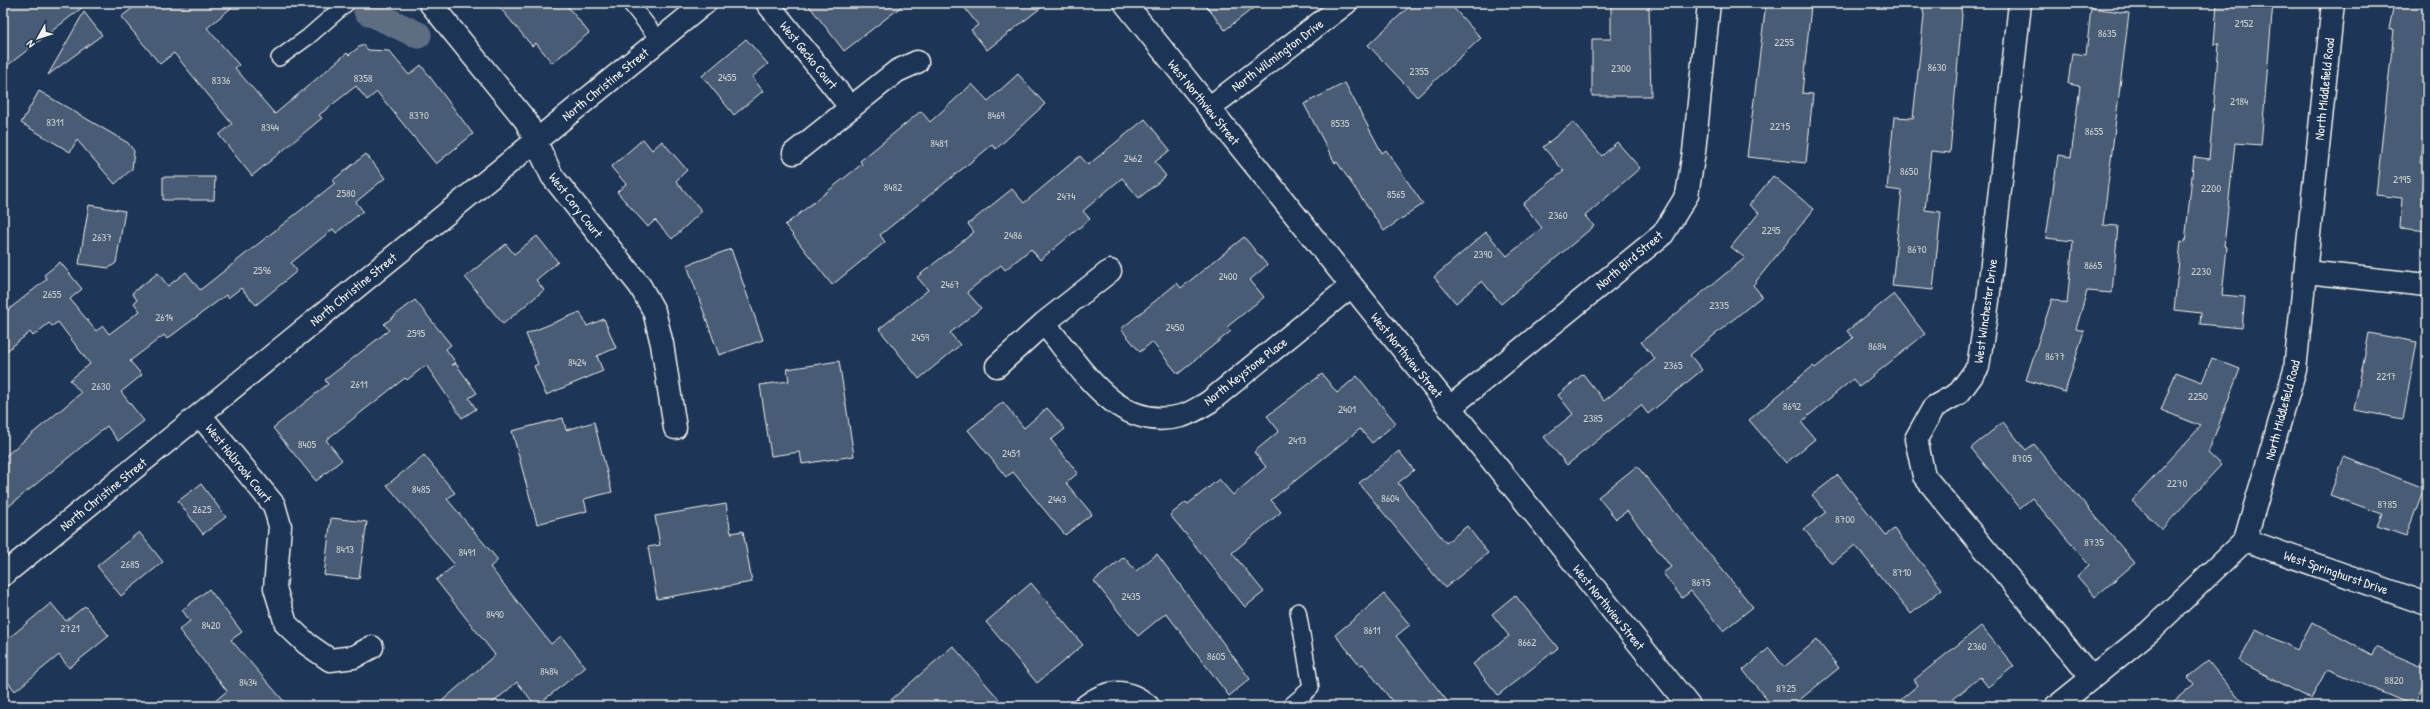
<svg xmlns="http://www.w3.org/2000/svg" width="2430" height="709" font-family="'Patrick Hand',sans-serif">
<style>
.lines{fill:none;stroke-linecap:round;stroke-linejoin:round}
.canal{stroke:#5e6d82;stroke-width:27}
.building{fill:#485b74;stroke:#f4f1e8}
.service-casing{stroke:#f4f1e8;stroke-width:18}
.minor-casing{stroke:#f4f1e8;stroke-width:25}
.tertiary-casing{stroke:#f4f1e8;stroke-width:25}
.service{stroke:#1d3557;stroke-width:15}
.minor{stroke:#1d3557;stroke-width:22}
.tertiary{stroke:#1d3557;stroke-width:22}
.labels{text-anchor:middle;stroke-width:3;stroke-linejoin:round;paint-order:stroke}
.number-label{font-size:11px;fill:#c9cccb}
.street-label{font-size:13px;fill:#f4f1e8;stroke:#1d3557}
</style>
<rect width="100%" height="100%" fill="#1d3557"/>
<filter id="ink" filterUnits="userSpaceOnUse"><feTurbulence type="fractalNoise" baseFrequency=".025" numOctaves="2"/><feDisplacementMap in="SourceGraphic" scale="8" xChannelSelector="R" yChannelSelector="G"/><feConvolveMatrix kernelMatrix="1 2 1 2 8 2 1 2 1" color-interpolation-filters="sRGB"/></filter>
<g filter="url(#ink)">
<g class="lines">
<path class="canal" d="M 367,11 L 418,35"/>
</g>
<path class="building" d="M 3,3 L 88,3 L 3,69 Z
M 139,3 L 237,3 L 207,28 L 239,65 L 235,68 L 275,114 L 347,53 L 349,55 L 363,44 L 368,50 L 389,51 L 409,75 L 421,65 L 473,134 L 436,164 L 377,92 L 367,100 L 356,86 L 319,115 L 322,118 L 252,176 L 219,135 L 232,124 L 174,53 L 160,64 L 121,17 Z
M 496,3 L 565,3 L 589,33 L 552,63 L 536,43 L 532,46 Z
M 807,3 L 906,3 L 844,51 Z
M 961,3 L 1047,3 L 987,50 L 971,30 L 978,25 Z
M 1204,3 L 1260,3 L 1225,30 Z
M 1413,3 L 1449,3 L 1481,38 L 1417,97 L 1368,45 Z
M 1611,3 L 1649,3 L 1651,96 L 1592,96 L 1592,39 L 1611,39 Z
M 1766,3 L 1811,6 L 1802,93 L 1813,94 L 1806,163 L 1747,157 Z
M 1922,3 L 1960,3 L 1962,15 L 1950,153 L 1931,151 L 1925,210 L 1941,212 L 1933,290 L 1892,286 L 1902,191 L 1887,189 L 1894,117 L 1913,118 L 1924,16 Z
M 2217,3 L 2273,3 L 2261,145 L 2235,143 L 2224,246 L 2227,247 L 2222,295 L 2245,297 L 2242,328 L 2200,324 L 2201,313 L 2174,310 L 2181,241 L 2185,242 L 2194,157 L 2209,159 L 2219,44 L 2214,44 Z
M 2394,3 L 2427,3 L 2427,100 L 2420,162 L 2427,163 L 2427,231 L 2400,228 L 2402,198 L 2376,195 L 2394,30 L 2389,29 Z
M 2091,8 L 2129,13 L 2103,225 L 2118,226 L 2112,293 L 2087,291 L 2076,329 L 2084,331 L 2065,392 L 2026,380 L 2052,299 L 2067,304 L 2073,241 L 2046,238 L 2058,155 L 2071,157 L 2080,86 L 2068,84 L 2072,53 L 2086,55 Z
M 84,12 L 102,35 L 48,75 Z
M 746,39 L 768,64 L 752,77 L 763,91 L 734,115 L 702,76 Z
M 1018,74 L 1045,104 L 996,149 L 992,145 L 880,235 L 885,242 L 832,285 L 785,225 L 862,164 L 860,161 L 921,111 L 930,122 L 972,84 L 988,101 Z
M 1345,83 L 1382,153 L 1386,150 L 1423,204 L 1384,231 L 1337,162 L 1335,163 L 1304,104 Z
M 39,91 L 128,143 L 134,151 L 132,169 L 115,184 L 77,140 L 70,152 L 21,123 Z
M 1145,119 L 1170,150 L 1155,162 L 1166,176 L 1139,198 L 1122,178 L 1083,211 L 1090,219 L 1040,260 L 1031,249 L 1005,270 L 1001,265 L 967,292 L 981,308 L 950,333 L 960,345 L 919,379 L 879,329 L 928,290 L 917,277 L 974,232 L 968,224 L 1012,189 L 1024,203 L 1080,156 L 1088,165 Z
M 1573,122 L 1602,156 L 1617,142 L 1640,168 L 1585,216 L 1594,226 L 1501,304 L 1482,281 L 1456,303 L 1434,277 L 1486,232 L 1507,256 L 1542,228 L 1523,204 L 1564,171 L 1543,147 Z
M 643,139 L 652,150 L 662,141 L 687,170 L 676,181 L 702,211 L 672,239 L 655,220 L 648,227 L 617,192 L 626,184 L 611,167 Z
M 366,154 L 385,178 L 356,202 L 363,211 L 336,233 L 333,229 L 291,263 L 297,271 L 256,305 L 241,288 L 228,298 L 226,295 L 167,339 L 164,335 L 130,361 L 142,375 L 121,392 L 144,421 L 118,441 L 107,426 L 3,511 L 3,458 L 81,393 L 70,380 L 90,364 L 58,322 L 52,326 L 49,323 L 33,336 L 30,332 L 3,354 L 3,314 L 47,279 L 44,275 L 60,262 L 82,289 L 70,299 L 96,331 L 103,326 L 109,334 L 140,311 L 134,303 L 137,300 L 132,293 L 158,273 L 168,286 L 186,272 L 200,290 L 335,183 L 333,180 Z
M 1773,176 L 1814,209 L 1753,285 L 1762,296 L 1690,355 L 1702,370 L 1648,414 L 1641,405 L 1567,465 L 1544,437 L 1573,414 L 1558,395 L 1583,374 L 1604,401 L 1655,359 L 1641,342 L 1745,258 L 1731,247 L 1759,213 L 1749,205 Z
M 163,177 L 215,177 L 214,200 L 163,200 Z
M 89,205 L 125,211 L 116,263 L 109,268 L 79,264 Z
M 537,236 L 558,262 L 536,280 L 544,290 L 503,324 L 465,277 L 506,244 L 514,254 Z
M 1244,237 L 1267,265 L 1250,280 L 1264,297 L 1227,327 L 1231,331 L 1178,374 L 1152,342 L 1140,352 L 1121,329 L 1177,283 L 1181,288 Z
M 731,249 L 763,340 L 719,355 L 687,265 Z
M 1894,294 L 1925,334 L 1859,387 L 1853,379 L 1801,422 L 1815,439 L 1786,463 L 1749,420 L 1813,366 L 1815,368 L 1853,338 L 1847,331 Z
M 415,300 L 451,345 L 446,349 L 456,363 L 452,365 L 456,364 L 477,393 L 469,398 L 476,409 L 462,418 L 426,365 L 407,380 L 405,378 L 326,440 L 342,460 L 316,481 L 273,428 L 328,384 L 325,380 L 389,330 L 384,324 Z
M 580,312 L 587,326 L 604,319 L 616,348 L 597,356 L 603,371 L 546,395 L 534,366 L 538,364 L 526,334 Z
M 2369,333 L 2417,342 L 2403,419 L 2354,410 Z
M 2212,358 L 2240,369 L 2208,453 L 2221,465 L 2162,529 L 2132,501 L 2201,426 L 2161,410 L 2176,372 L 2202,382 Z
M 839,361 L 854,456 L 802,464 L 800,452 L 771,456 L 760,385 L 789,381 L 787,369 Z
M 1322,374 L 1337,393 L 1357,376 L 1396,423 L 1372,443 L 1360,429 L 1271,500 L 1281,512 L 1232,553 L 1264,592 L 1245,607 L 1170,515 L 1186,502 L 1188,504 L 1219,479 L 1233,495 L 1266,467 L 1254,452 L 1279,431 L 1267,416 Z
M 1003,402 L 1024,428 L 1047,408 L 1065,429 L 1051,440 L 1078,473 L 1066,483 L 1092,514 L 1065,535 L 1013,472 L 1006,477 L 968,430 Z
M 563,418 L 566,430 L 594,422 L 612,492 L 584,499 L 587,511 L 537,524 L 512,431 Z
M 2003,422 L 2026,450 L 2034,444 L 2135,563 L 2095,597 L 2077,576 L 2089,565 L 2032,498 L 2020,508 L 1971,448 Z
M 1399,451 L 1414,470 L 1398,483 L 1446,543 L 1467,526 L 1488,553 L 1445,588 L 1359,483 Z
M 424,455 L 455,493 L 447,499 L 498,560 L 490,567 L 551,644 L 561,636 L 586,667 L 536,706 L 517,682 L 489,706 L 436,706 L 495,655 L 436,580 L 455,565 L 387,485 Z
M 2344,457 L 2424,488 L 2406,536 L 2377,526 L 2382,514 L 2330,495 Z
M 1637,466 L 1753,607 L 1723,631 L 1691,591 L 1682,598 L 1663,573 L 1671,567 L 1627,511 L 1616,519 L 1598,497 Z
M 1838,475 L 1886,535 L 1894,529 L 1942,589 L 1911,614 L 1855,545 L 1832,564 L 1804,529 L 1826,512 L 1812,495 Z
M 201,484 L 226,517 L 203,534 L 178,501 Z
M 726,504 L 731,533 L 743,531 L 752,582 L 657,599 L 648,547 L 660,545 L 655,516 Z
M 331,518 L 367,522 L 359,579 L 324,575 Z
M 139,532 L 163,562 L 121,596 L 97,566 Z
M 1157,554 L 1250,679 L 1229,696 L 1166,613 L 1138,636 L 1094,581 L 1124,557 L 1136,571 Z
M 1031,583 L 1083,645 L 1037,683 L 986,622 Z
M 209,589 L 242,632 L 231,640 L 288,706 L 209,706 L 227,691 L 179,630 L 190,621 L 182,610 Z
M 1384,594 L 1410,625 L 1396,636 L 1451,706 L 1396,706 L 1363,664 L 1360,665 L 1335,635 Z
M 1515,595 L 1558,648 L 1498,695 L 1473,664 L 1509,636 L 1492,614 Z
M 51,603 L 66,621 L 85,606 L 109,636 L 69,668 L 59,655 L 15,691 L 3,676 L 3,643 Z
M 2312,622 L 2372,655 L 2376,647 L 2427,669 L 2427,676 L 2414,706 L 2327,669 L 2311,699 L 2239,661 L 2256,629 L 2297,650 Z
M 1981,626 L 2014,666 L 1988,687 L 1980,677 L 1945,706 L 1893,706 L 1918,685 L 1914,680 Z
M 1817,640 L 1839,668 L 1792,706 L 1772,706 L 1743,670 L 1769,648 L 1784,667 Z
M 953,646 L 1005,706 L 884,706 Z
M 2208,661 L 2245,706 L 2168,706 L 2194,684 L 2188,677 Z"/>
<g class="lines">
<g class="service-casing">
<path id="service" d="M 630,3 L 659,40
M 279,58 L 308,37 L 347,3
M 1290,706 L 1311,688 L 1298,611"/>
</g>
<g class="minor-casing">
<path id="minor" d="M 430,3 L 526,121 L 552,176 L 640,286 L 654,311 L 662,344 L 675,428
M 767,3 L 851,108
M 2020,3 L 1988,301 L 1978,367 L 1959,393 L 1934,407 L 1916,439 L 1924,476 L 2092,678
M 1209,108 L 1346,3
M 794,153 L 897,71 L 917,62
M 2306,272 L 2427,285
M 1044,323 C 1080,366 1116,433 1181,416 C 1190,414 1200,407 1209,402 L 1351,286
M 997,366 L 1044,323 L 1110,271
M 1449,408 L 1663,234 L 1687,195 L 1694,152 L 1709,3
M 200,415 L 274,505 L 280,526 L 275,588 L 286,624 L 307,644 L 330,660 L 354,657 L 372,647
M 2245,540 L 2427,604
M 3,575 L 705,3
M 1086,706 C 1108,689 1127,688 1148,706
M 2057,706 L 2150,631 L 2245,540 L 2295,370 L 2333,3"/>
</g>
<g class="tertiary-casing">
<path id="tertiary" d="M 1125,3 L 1689,706"/>
</g>
<use href="#service" class="service"/>
<use href="#minor" class="minor"/>
<use href="#tertiary" class="tertiary"/>
</g>
</g>
<g class="labels">
<g class="number-label">
<text x="2244" y="27">2152</text>
<text x="2107" y="37">8635</text>
<text x="1784" y="46">2255</text>
<text x="1937" y="71">8630</text>
<text x="1621" y="72">2300</text>
<text x="1419" y="75">2355</text>
<text x="727" y="81">2455</text>
<text x="363" y="82">8358</text>
<text x="221" y="84">8336</text>
<text x="2239" y="105">2184</text>
<text x="419" y="119">8370</text>
<text x="996" y="119">8469</text>
<text x="55" y="126">8311</text>
<text x="1340" y="127">8535</text>
<text x="1780" y="130">2275</text>
<text x="270" y="131">8344</text>
<text x="2094" y="135">8655</text>
<text x="939" y="147">8481</text>
<text x="1133" y="162">2462</text>
<text x="1909" y="175">8650</text>
<text x="2402" y="183">2195</text>
<text x="893" y="191">8482</text>
<text x="2211" y="192">2200</text>
<text x="346" y="197">2580</text>
<text x="1396" y="198">8565</text>
<text x="1066" y="200">2474</text>
<text x="1558" y="219">2360</text>
<text x="1771" y="234">2295</text>
<text x="1013" y="239">2486</text>
<text x="102" y="241">2637</text>
<text x="1917" y="253">8670</text>
<text x="1483" y="258">2390</text>
<text x="2093" y="269">8665</text>
<text x="262" y="274">2596</text>
<text x="2201" y="275">2230</text>
<text x="1228" y="280">2400</text>
<text x="950" y="288">2467</text>
<text x="52" y="298">2655</text>
<text x="1719" y="309">2335</text>
<text x="164" y="321">2614</text>
<text x="1175" y="331">2450</text>
<text x="416" y="337">2595</text>
<text x="920" y="341">2459</text>
<text x="1877" y="350">8684</text>
<text x="2055" y="360">8677</text>
<text x="577" y="366">8424</text>
<text x="1673" y="369">2365</text>
<text x="2386" y="380">2217</text>
<text x="359" y="388">2611</text>
<text x="101" y="390">2630</text>
<text x="2198" y="400">2250</text>
<text x="1792" y="410">8692</text>
<text x="1347" y="413">2401</text>
<text x="1593" y="422">2385</text>
<text x="1297" y="444">2413</text>
<text x="307" y="448">8405</text>
<text x="1011" y="457">2451</text>
<text x="2022" y="462">8705</text>
<text x="2177" y="487">2270</text>
<text x="421" y="493">8485</text>
<text x="1390" y="502">8604</text>
<text x="1057" y="503">2443</text>
<text x="2387" y="508">8785</text>
<text x="202" y="513">2625</text>
<text x="1845" y="523">8700</text>
<text x="2094" y="546">8735</text>
<text x="345" y="553">8413</text>
<text x="467" y="556">8491</text>
<text x="130" y="568">2685</text>
<text x="1902" y="576">8710</text>
<text x="1701" y="586">8675</text>
<text x="1131" y="600">2435</text>
<text x="495" y="618">8490</text>
<text x="211" y="629">8420</text>
<text x="70" y="632">2721</text>
<text x="1372" y="634">8611</text>
<text x="1527" y="646">8662</text>
<text x="1977" y="650">2360</text>
<text x="1216" y="660">8605</text>
<text x="549" y="675">8484</text>
<text x="2394" y="684">8820</text>
<text x="248" y="686">8434</text>
<text x="1786" y="692">8725</text>
</g>
<g class="street-label">
<text transform="translate(809 55) rotate(51)" y="5">West Gecko Court</text>
<text transform="translate(1277 55) rotate(-37)" y="5">North Wilmington Drive</text>
<text transform="translate(605 84) rotate(-39)" y="5">North Christine Street</text>
<text transform="translate(2324 89) rotate(-84)" y="5">North Middlefield Road</text>
<text transform="translate(1204 102) rotate(51)" y="5">West Northview Street</text>
<text transform="translate(576 205) rotate(52)" y="5">West Cory Court</text>
<text transform="translate(1629 260) rotate(-40)" y="5">North Bird Street</text>
<text transform="translate(353 289) rotate(-39)" y="5">North Christine Street</text>
<text transform="translate(1985 311) rotate(-82)" y="5">West Winchester Drive</text>
<text transform="translate(1407 355) rotate(51)" y="5">West Northview Street</text>
<text transform="translate(1245 371) rotate(-38)" y="5">North Keystone Place</text>
<text transform="translate(2282 410) rotate(-75)" y="5">North Middlefield Road</text>
<text transform="translate(239 463) rotate(51)" y="5">West Holbrook Court</text>
<text transform="translate(103 494) rotate(-39)" y="5">North Christine Street</text>
<text transform="translate(2336 572) rotate(19)" y="5">West Springhurst Drive</text>
<text transform="translate(1609 607) rotate(51)" y="5">West Northview Street</text>
</g>
</g>
<rect width="2430" height="709" fill="none" stroke="#1d3557" stroke-width="16"/>
<rect x="8" y="8" width="2414" height="693" fill="none" stroke="#f4f1e8" stroke-width="1.5" filter="url(#ink)"/>
<g transform="translate(38 38) rotate(231)" stroke="#1d3557" stroke-width="3" paint-order="stroke">
<path d="M0-3L7 15L0 10L-7 15Z" fill="#f4f1e8"/>
<text y="-6" font-size="11" font-weight="bold" text-anchor="middle" fill="#f4f1e8">N</text>
</g>
</svg>
